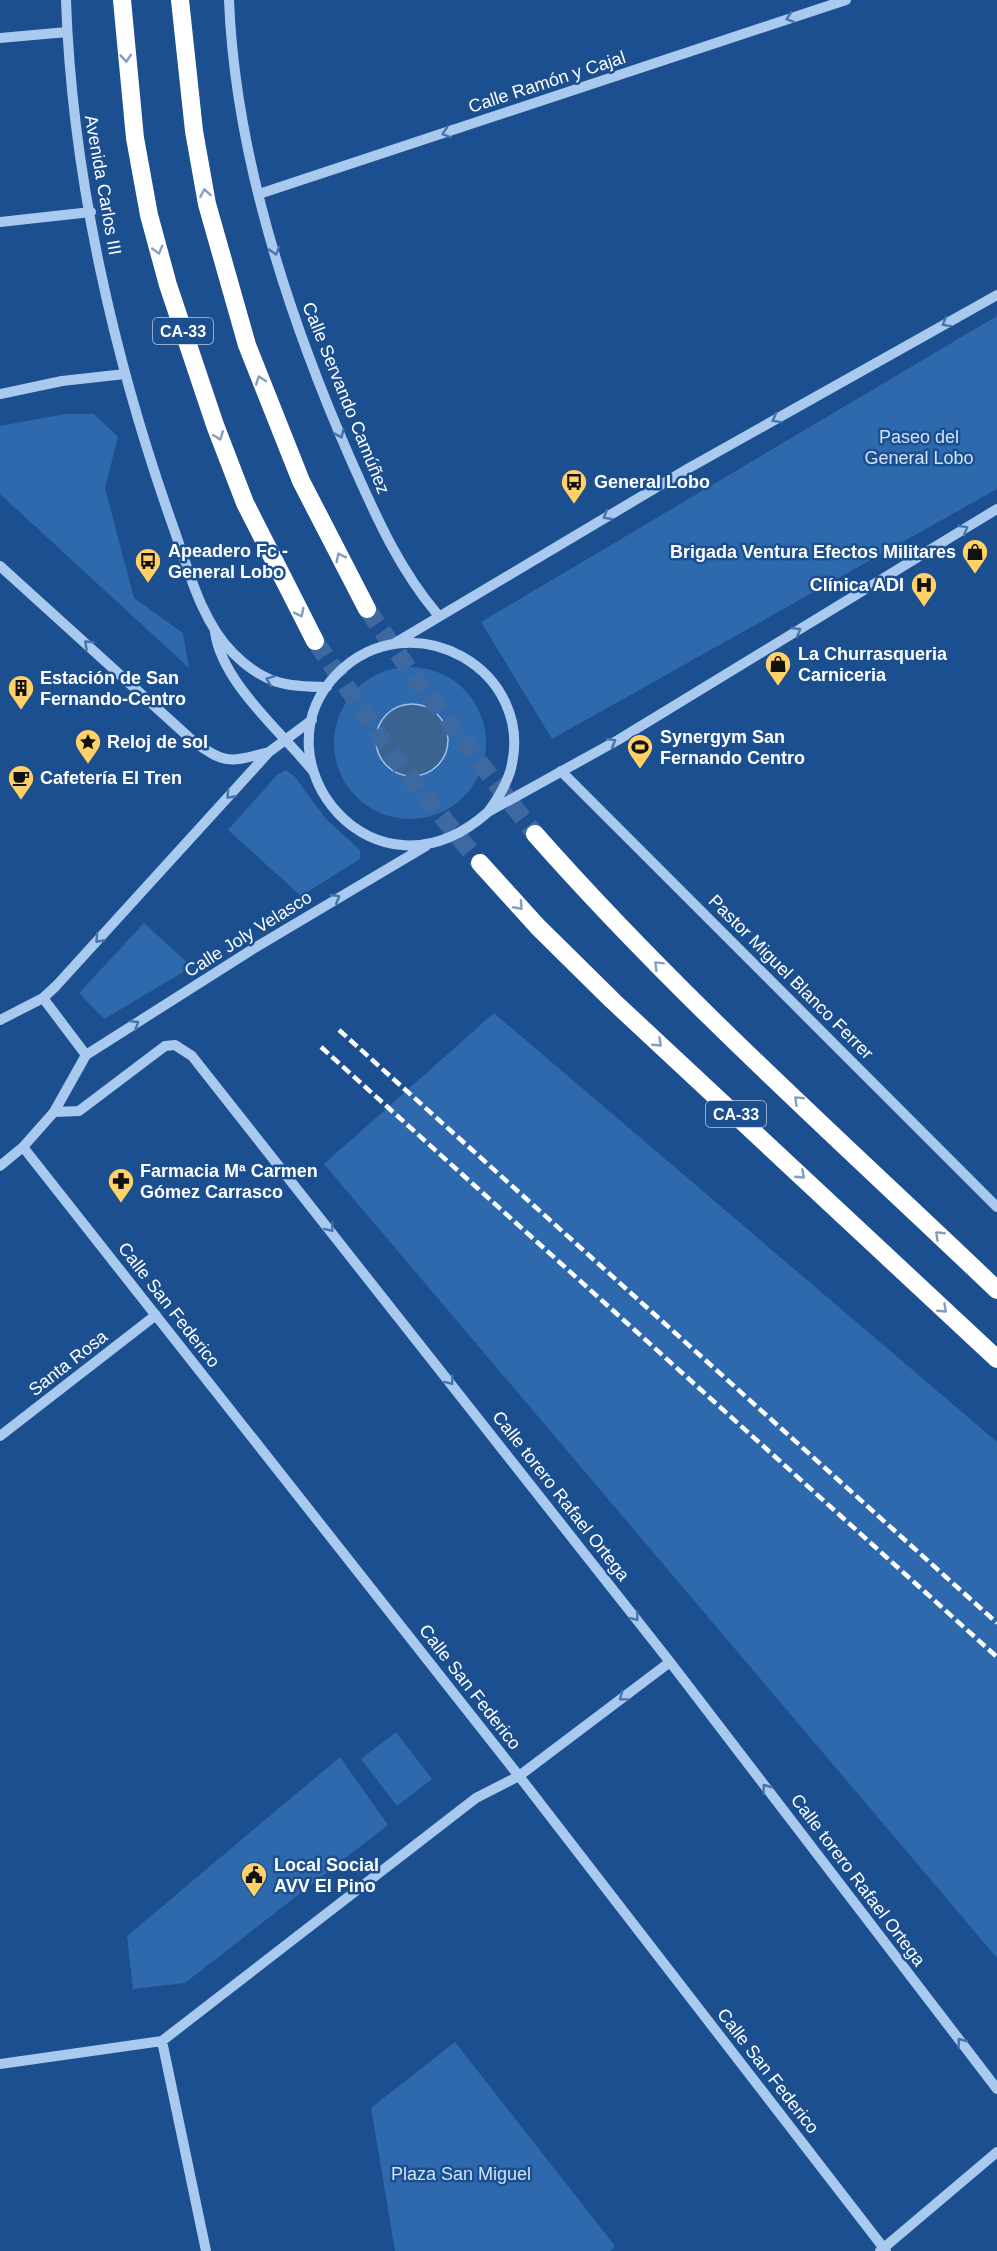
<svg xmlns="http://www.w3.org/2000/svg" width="997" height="2251" font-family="Arial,sans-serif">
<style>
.green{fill:#2e69ad}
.water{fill:#3c6290;stroke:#9cc4f0;stroke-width:1.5}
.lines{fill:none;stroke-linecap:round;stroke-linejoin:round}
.highway-tunnel{stroke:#3d69a0;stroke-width:18;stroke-dasharray:18 9;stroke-linecap:butt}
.minor{stroke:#a9c9ee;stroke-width:10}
.highway{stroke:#fff;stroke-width:18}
.rail{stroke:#fff;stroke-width:4.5;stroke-dasharray:10 4.5;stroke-linecap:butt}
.oneway{stroke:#4674ac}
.oneway2{stroke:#829ec1}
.labels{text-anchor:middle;stroke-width:5;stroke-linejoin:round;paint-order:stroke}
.shield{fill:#1b4f8f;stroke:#bbcadd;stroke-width:1.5}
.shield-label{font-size:16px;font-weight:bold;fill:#fff}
.street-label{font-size:18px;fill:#fff;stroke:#1b4f8f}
.park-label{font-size:18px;fill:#cfe3fa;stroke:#1b4f8f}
.poi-label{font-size:18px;font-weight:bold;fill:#fff;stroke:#1b4f8f;text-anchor:start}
</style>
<rect width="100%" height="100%" fill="#1b4f8f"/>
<path class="green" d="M 997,316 L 997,489 L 552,739 L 481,622 Z
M 65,414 L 94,414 L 118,437 L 105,488 L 134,598 L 183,633 L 189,668 L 0,494 L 0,426 Z
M334 743a76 76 0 1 1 152 0a76 76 0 1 1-152 0Z
M 286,770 L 295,777 L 326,819 L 360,850 L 360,859 L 301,896 L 228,830 L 277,775 Z
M 144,923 L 192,967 L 104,1019 L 79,993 Z
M 494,1013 L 997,1442 L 997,1958 L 324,1164 Z
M 396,1732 L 432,1779 L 397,1806 L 361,1759 Z
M 340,1757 L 388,1825 L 185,1983 L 133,1989 L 127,1936 Z
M 455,2042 L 615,2246 L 610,2251 L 395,2251 L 371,2108 Z"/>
<path class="water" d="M376 740a36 36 0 1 1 72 0a36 36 0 1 1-72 0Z"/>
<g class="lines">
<path class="highway-tunnel" d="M 367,609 L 417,681 L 535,834
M 315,641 L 403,769 L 480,863"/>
<path class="minor" d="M 66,0 C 72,178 115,364 175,532 C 189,572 202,622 233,653 C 264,684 286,687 327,687
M 229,0 C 235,153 289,318 350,458 C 375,514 398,568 438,615
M 0,38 L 67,32
M 259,194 L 846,0
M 0,222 L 91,212
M 0,394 L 62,381 L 125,374
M 0,566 L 193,741 C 226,765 230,762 269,752
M 215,632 C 222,683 281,731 312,770
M 395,643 L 689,468 L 997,295
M 561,771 L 997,1207
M 488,812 C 497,800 505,787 510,772 C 539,670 411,599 337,674 C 252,761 375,913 488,812 L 618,740 L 997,509
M 43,998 L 86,1055
M 0,1020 L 43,998 L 56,986 L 269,752 L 312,720
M 54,1112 L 79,1111 L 165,1046 L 175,1045 L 192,1056 L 670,1662 L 997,2089
M 23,1147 L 519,1776 L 886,2251
M 0,1166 L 23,1147 L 54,1112 L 86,1055 L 253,949 L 426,846
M 0,1436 L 156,1315
M 162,2041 L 206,2251
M 0,2064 L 162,2041 L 476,1798 L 519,1776 L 670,1662
M 880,2251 L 997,2152"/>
<path class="highway" d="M 122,0 L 135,138 L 149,215 L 168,285 L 215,425 L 245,503 L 315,641
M 180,0 L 194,131 L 207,204 L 247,345 L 301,481 L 367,609
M 535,834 C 678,996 841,1141 997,1290
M 480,863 L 538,927 L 613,1001 L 997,1359"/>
<path class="rail" d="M 339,1030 L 997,1623
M 321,1047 L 997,1657"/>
</g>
<defs><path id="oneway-chevron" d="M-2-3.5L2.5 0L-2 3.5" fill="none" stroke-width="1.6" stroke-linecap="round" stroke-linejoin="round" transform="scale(1.5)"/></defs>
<g class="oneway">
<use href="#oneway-chevron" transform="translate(790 18) rotate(162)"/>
<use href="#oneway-chevron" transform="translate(446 133) rotate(162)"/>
<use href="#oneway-chevron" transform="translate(275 251) rotate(74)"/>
<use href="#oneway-chevron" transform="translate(946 323) rotate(151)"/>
<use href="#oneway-chevron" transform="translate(776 419) rotate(151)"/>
<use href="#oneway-chevron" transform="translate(340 434) rotate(66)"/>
<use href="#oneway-chevron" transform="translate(607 516) rotate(149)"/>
<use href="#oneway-chevron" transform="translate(964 529) rotate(-31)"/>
<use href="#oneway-chevron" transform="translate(797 631) rotate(-31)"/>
<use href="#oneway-chevron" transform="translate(88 644) rotate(-137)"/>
<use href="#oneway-chevron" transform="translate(270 680) rotate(-159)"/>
<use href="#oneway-chevron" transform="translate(612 742) rotate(-30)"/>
<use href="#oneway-chevron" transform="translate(230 795) rotate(132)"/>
<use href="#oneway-chevron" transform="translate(336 898) rotate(-31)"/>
<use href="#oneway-chevron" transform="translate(99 939) rotate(132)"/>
<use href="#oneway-chevron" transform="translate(135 1024) rotate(-32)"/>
<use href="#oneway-chevron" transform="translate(330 1228) rotate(52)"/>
<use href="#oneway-chevron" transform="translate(450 1381) rotate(52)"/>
<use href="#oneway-chevron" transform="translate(635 1617) rotate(52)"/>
<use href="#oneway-chevron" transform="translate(623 1697) rotate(143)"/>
<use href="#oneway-chevron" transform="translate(766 1788) rotate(-127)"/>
<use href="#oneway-chevron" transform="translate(961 2042) rotate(-127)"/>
</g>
<g class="oneway2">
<use href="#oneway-chevron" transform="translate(126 58) rotate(86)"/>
<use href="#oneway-chevron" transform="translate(205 193) rotate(-100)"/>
<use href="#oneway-chevron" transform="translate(158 250) rotate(75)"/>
<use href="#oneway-chevron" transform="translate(260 380) rotate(-110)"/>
<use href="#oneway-chevron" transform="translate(219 436) rotate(69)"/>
<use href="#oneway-chevron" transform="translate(340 557) rotate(-117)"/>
<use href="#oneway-chevron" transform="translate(300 613) rotate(63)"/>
<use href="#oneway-chevron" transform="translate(519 906) rotate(48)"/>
<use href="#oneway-chevron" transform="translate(658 965) rotate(-135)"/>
<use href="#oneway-chevron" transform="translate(658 1043) rotate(43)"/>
<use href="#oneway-chevron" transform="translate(798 1100) rotate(-136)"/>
<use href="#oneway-chevron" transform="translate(801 1175) rotate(43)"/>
<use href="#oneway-chevron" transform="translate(939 1235) rotate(-136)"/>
<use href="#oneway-chevron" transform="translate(943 1309) rotate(43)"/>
</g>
<defs>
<g id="bus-pin" transform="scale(1.35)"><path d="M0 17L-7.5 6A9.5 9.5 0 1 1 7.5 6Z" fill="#ffd166" stroke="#1b4f8f"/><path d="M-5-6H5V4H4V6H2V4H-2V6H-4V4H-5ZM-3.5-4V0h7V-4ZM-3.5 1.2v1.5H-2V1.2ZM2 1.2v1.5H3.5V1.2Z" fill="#111"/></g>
<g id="shop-pin" transform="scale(1.35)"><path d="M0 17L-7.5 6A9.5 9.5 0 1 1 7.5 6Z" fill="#ffd166" stroke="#1b4f8f"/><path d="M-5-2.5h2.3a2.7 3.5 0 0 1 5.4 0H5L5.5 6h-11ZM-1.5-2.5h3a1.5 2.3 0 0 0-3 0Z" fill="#111"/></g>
<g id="hospital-pin" transform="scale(1.35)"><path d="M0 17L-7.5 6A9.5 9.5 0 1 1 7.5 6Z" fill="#ffd166" stroke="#1b4f8f"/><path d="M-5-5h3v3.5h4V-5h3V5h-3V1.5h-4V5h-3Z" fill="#111"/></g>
<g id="building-pin" transform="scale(1.35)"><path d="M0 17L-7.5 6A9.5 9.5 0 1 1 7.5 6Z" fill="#ffd166" stroke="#1b4f8f"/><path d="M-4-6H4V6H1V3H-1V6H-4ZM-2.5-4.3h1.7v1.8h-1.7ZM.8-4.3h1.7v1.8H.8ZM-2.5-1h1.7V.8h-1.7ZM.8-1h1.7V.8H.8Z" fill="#111"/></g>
<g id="sight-pin" transform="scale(1.35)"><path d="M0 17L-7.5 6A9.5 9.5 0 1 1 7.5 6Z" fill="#ffd166" stroke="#1b4f8f"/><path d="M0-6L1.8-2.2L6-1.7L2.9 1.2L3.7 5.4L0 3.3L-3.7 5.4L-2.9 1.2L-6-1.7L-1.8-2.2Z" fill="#111"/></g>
<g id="stadium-pin" transform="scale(1.35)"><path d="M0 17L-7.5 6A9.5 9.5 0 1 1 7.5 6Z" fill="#ffd166" stroke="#1b4f8f"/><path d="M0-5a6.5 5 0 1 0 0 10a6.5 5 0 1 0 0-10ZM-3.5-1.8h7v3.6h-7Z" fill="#111"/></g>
<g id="cafe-pin" transform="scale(1.35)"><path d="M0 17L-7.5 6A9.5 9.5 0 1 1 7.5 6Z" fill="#ffd166" stroke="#1b4f8f"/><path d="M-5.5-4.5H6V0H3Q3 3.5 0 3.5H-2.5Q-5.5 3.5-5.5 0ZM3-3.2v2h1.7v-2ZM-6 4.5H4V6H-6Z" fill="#111"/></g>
<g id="pharmacy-pin" transform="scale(1.35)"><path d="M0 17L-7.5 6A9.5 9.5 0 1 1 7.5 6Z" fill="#ffd166" stroke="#1b4f8f"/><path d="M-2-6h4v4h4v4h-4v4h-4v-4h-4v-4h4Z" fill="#111"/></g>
<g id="civic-pin" transform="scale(1.35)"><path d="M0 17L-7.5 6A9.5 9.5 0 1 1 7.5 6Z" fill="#ffd166" stroke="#1b4f8f"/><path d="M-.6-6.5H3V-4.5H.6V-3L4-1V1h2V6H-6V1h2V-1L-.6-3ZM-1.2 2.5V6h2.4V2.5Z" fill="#111"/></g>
</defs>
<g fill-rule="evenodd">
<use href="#bus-pin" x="574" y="482"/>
<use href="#shop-pin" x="975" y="552"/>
<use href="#bus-pin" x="148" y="561"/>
<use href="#hospital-pin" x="924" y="585"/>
<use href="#shop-pin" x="778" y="664"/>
<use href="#building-pin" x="21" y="688"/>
<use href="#sight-pin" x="88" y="742"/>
<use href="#stadium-pin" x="640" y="747"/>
<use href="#cafe-pin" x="21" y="778"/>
<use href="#pharmacy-pin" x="121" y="1181"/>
<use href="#civic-pin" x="254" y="1875"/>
</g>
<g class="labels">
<g class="shield">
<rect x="153" y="318" width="60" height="26" rx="4.5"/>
<rect x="706" y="1101" width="60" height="26" rx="4.5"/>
</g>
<g class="shield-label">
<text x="183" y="337">CA-33</text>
<text x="736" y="1120">CA-33</text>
</g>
<g class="street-label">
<text transform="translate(547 82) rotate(-18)" y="6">Calle Ramón y Cajal</text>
<text transform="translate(103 185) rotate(80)" y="6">Avenida Carlos III</text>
<text transform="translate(346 398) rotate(68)" y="6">Calle Servando Camúñez</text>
<text transform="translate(248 934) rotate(-32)" y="6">Calle Joly Velasco</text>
<text transform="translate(791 977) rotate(45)" y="6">Pastor Miguel Blanco Ferrer</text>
<text transform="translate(169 1305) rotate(52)" y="6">Calle San Federico</text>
<text transform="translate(68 1363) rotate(-38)" y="6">Santa Rosa</text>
<text transform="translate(561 1496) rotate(52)" y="6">Calle torero Rafael Ortega</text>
<text transform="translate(470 1687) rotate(52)" y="6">Calle San Federico</text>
<text transform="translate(858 1880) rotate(53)" y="6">Calle torero Rafael Ortega</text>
<text transform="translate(768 2071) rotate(52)" y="6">Calle San Federico</text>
</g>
<g class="park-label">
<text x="919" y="443">Paseo del<tspan x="919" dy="21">General Lobo</tspan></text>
<text x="461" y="2180">Plaza San Miguel</text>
</g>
<g class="poi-label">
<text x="594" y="488">General Lobo</text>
<text x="168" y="557">Apeadero Fc -<tspan x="168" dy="21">General Lobo</tspan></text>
<text x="956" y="558" text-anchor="end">Brigada Ventura Efectos Militares</text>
<text x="904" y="591" text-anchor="end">Clínica ADI</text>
<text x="798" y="660">La Churrasqueria<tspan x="798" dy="21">Carniceria</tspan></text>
<text x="40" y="684">Estación de San<tspan x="40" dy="21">Fernando-Centro</tspan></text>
<text x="660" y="743">Synergym San<tspan x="660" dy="21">Fernando Centro</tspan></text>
<text x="107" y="748">Reloj de sol</text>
<text x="40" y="784">Cafetería El Tren</text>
<text x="140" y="1177">Farmacia Mª Carmen<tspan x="140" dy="21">Gómez Carrasco</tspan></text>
<text x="274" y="1871">Local Social<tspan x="274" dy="21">AVV El Pino</tspan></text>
</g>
</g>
</svg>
